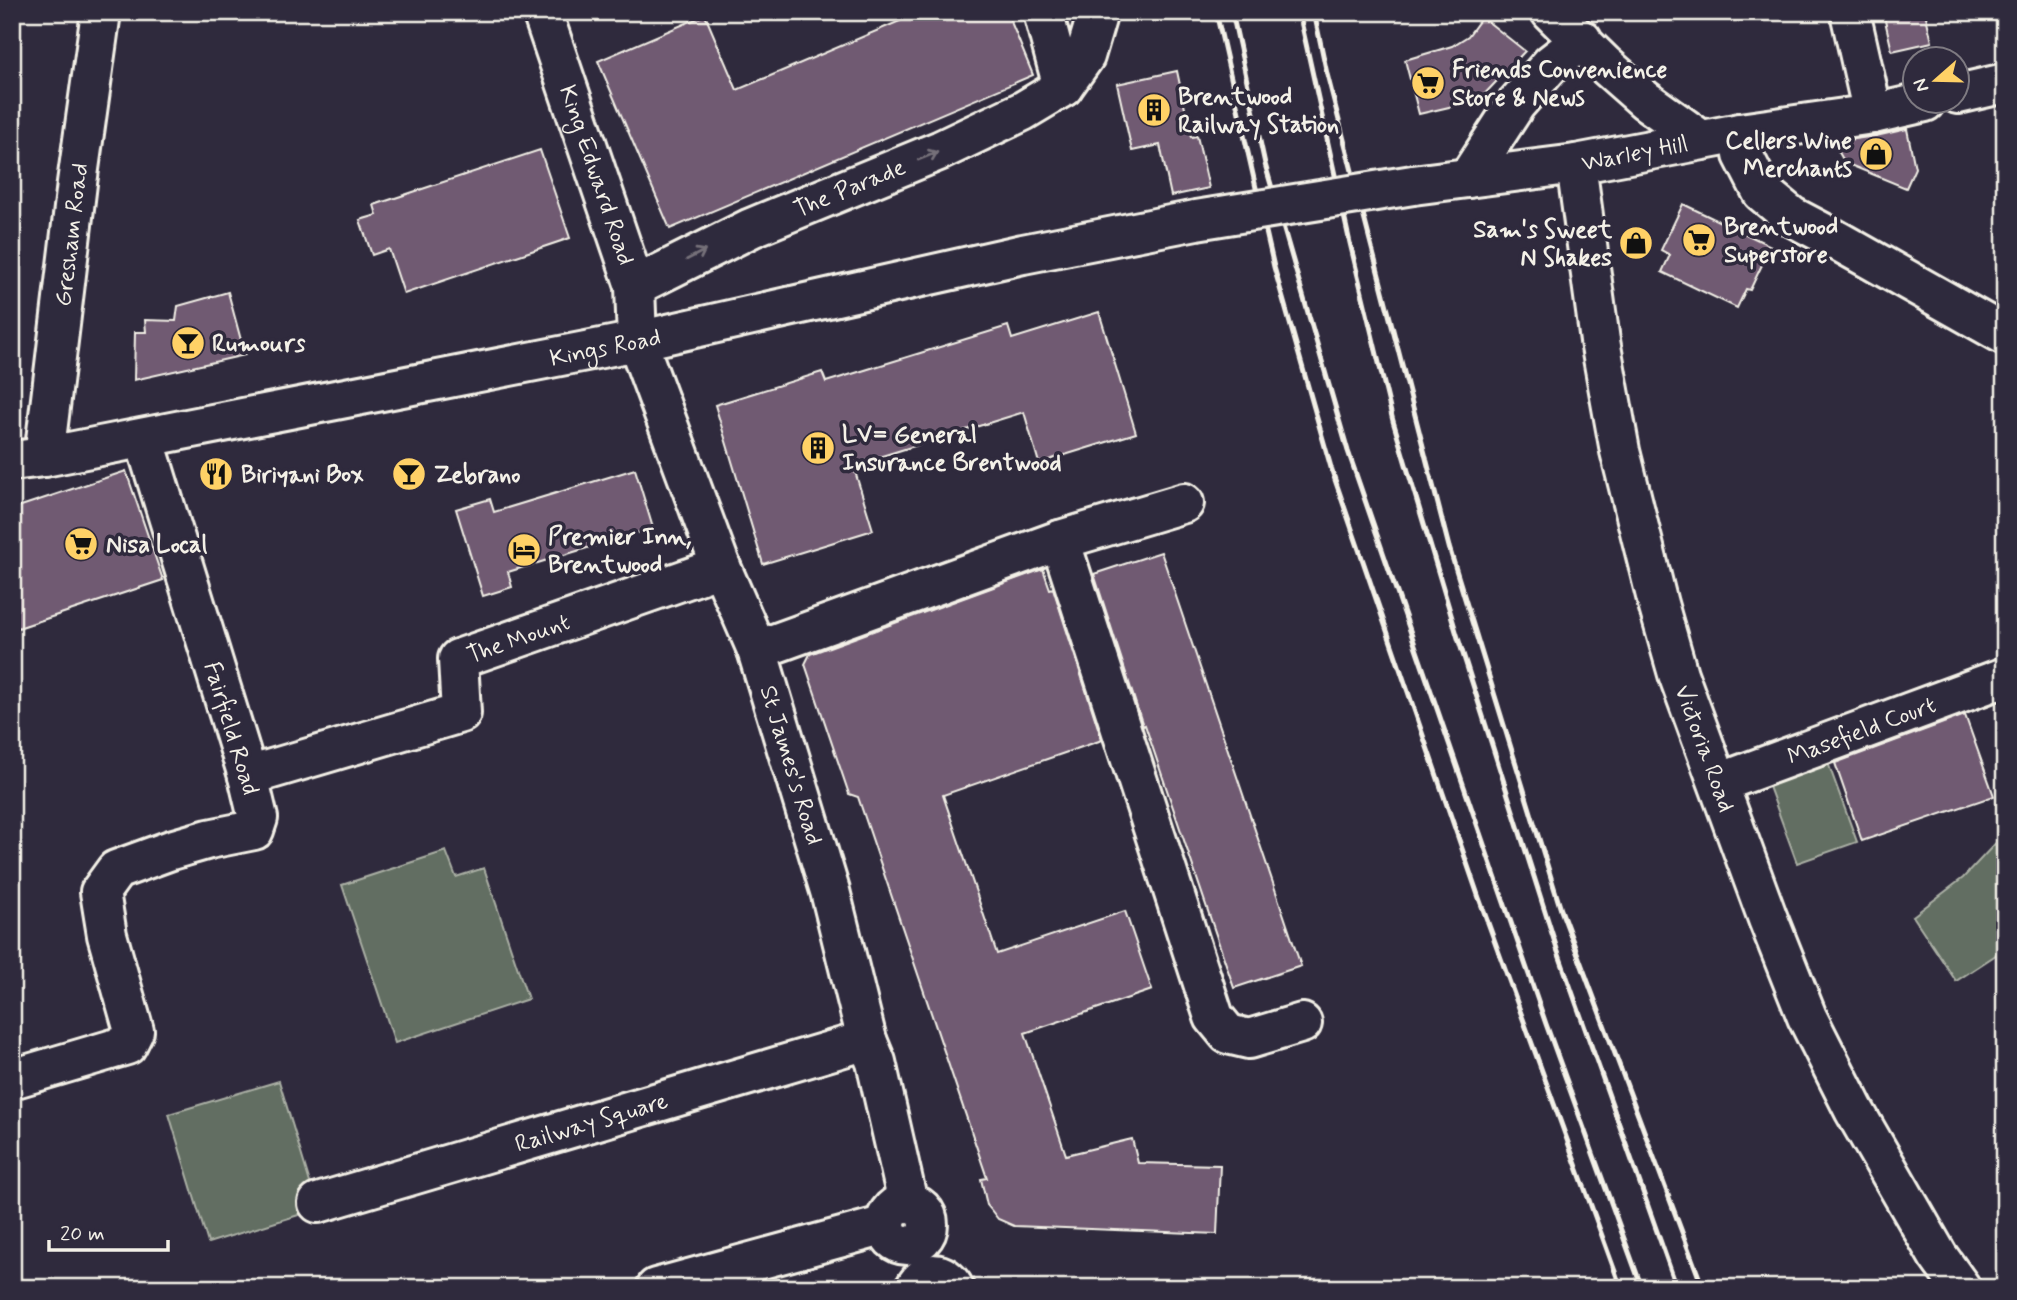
<svg xmlns="http://www.w3.org/2000/svg" width="2017" height="1300" font-family="Mynerve,sans-serif">
<style>
.green{fill:#626e62;stroke:#abb0a5;stroke-width:2}
.building{fill:#6f5a72;stroke:#f4f1e8;stroke-width:2}
.lines{fill:none;stroke-linecap:round;stroke-linejoin:round}
.street-casing{stroke:#f4f1e8;stroke-width:44}
.secondary-casing{stroke:#f4f1e8;stroke-width:44}
.street{stroke:#2f2a3d;stroke-width:38}
.secondary{stroke:#2f2a3d;stroke-width:38}
.rail{stroke:#f4f1e8;stroke-width:5}
.secondary-bridge-casing{stroke:#f4f1e8;stroke-width:44;stroke-linecap:butt}
.secondary-bridge{stroke:#2f2a3d;stroke-width:38}
.oneway{stroke:#747079}
.labels{text-anchor:middle;stroke-width:7;stroke-linejoin:round;paint-order:stroke}
.poi-label{font-size:24px;font-weight:bold;fill:#f4f1e8;stroke:#2f2a3d;text-anchor:start}
.street-label{font-size:24px;fill:#f4f1e8;stroke:#2f2a3d}
</style>
<rect width="100%" height="100%" fill="#2f2a3d"/>
<filter id="ink" filterUnits="userSpaceOnUse"><feTurbulence type="fractalNoise" baseFrequency=".0143" numOctaves="2"/><feDisplacementMap in="SourceGraphic" scale="14" xChannelSelector="R" yChannelSelector="G"/><feConvolveMatrix kernelMatrix="1 2 1 2 8 2 1 2 1" color-interpolation-filters="sRGB"/></filter>
<g filter="url(#ink)">
<path class="green" d="M 1827,760 L 1857,842 L 1797,863 L 1767,781 Z
M 2005,833 L 2005,949 L 1956,981 L 1913,916 L 1963,878 Z
M 446,851 L 456,877 L 484,868 L 528,999 L 395,1043 L 342,885 Z
M 279,1081 L 318,1209 L 208,1243 L 169,1114 Z"/>
<path class="building" d="M 897,12 L 1007,12 L 1033,75 L 670,229 L 598,61 L 705,15 L 737,90 L 900,21 Z
M 1883,12 L 1925,12 L 1932,42 L 1892,51 Z
M 1482,17 L 1525,51 L 1479,100 L 1419,114 L 1405,60 L 1452,46 L 1468,36 Z
M 1177,71 L 1191,137 L 1197,136 L 1209,188 L 1171,196 L 1160,145 L 1132,151 L 1117,84 Z
M 1907,129 L 1915,168 L 1906,188 L 1845,163 L 1833,142 L 1876,136 Z
M 540,150 L 570,238 L 404,294 L 389,249 L 372,255 L 360,220 L 377,215 L 374,205 Z
M 1683,204 L 1771,246 L 1750,290 L 1746,289 L 1737,308 L 1662,272 L 1670,255 L 1661,250 Z
M 228,292 L 245,355 L 134,380 L 135,332 L 146,332 L 145,320 L 176,321 L 178,306 Z
M 1099,312 L 1136,433 L 1039,463 L 1024,412 L 853,465 L 873,530 L 763,564 L 715,405 L 822,372 L 826,382 L 1008,326 L 1012,339 Z
M 635,469 L 653,528 L 508,572 L 512,587 L 483,596 L 456,509 L 490,499 L 494,512 Z
M 126,471 L 163,580 L 12,630 L 12,509 Z
M 1161,552 L 1301,966 L 1234,988 L 1145,725 L 1143,726 L 1094,574 Z
M 1043,569 L 1050,589 L 1053,588 L 1102,740 L 943,795 L 997,954 L 1125,911 L 1152,990 L 1025,1033 L 1066,1155 L 1132,1139 L 1138,1163 L 1220,1165 L 1217,1234 L 1014,1226 L 998,1219 L 991,1210 L 987,1205 L 981,1179 L 987,1178 L 858,797 L 849,794 L 805,664 L 810,654 Z
M 1965,715 L 1994,796 L 1862,841 L 1835,763 Z"/>
<g class="lines">
<g class="street-casing">
<g id="street">
<path id="s1" d="M 542,12 L 635,286 L 637,341 L 721,567 L 757,650 L 830,891 L 867,1040 L 876,1062 L 908,1203"/>
<path d="M 1043,12 L 1063,87"/>
<path d="M 1551,12 L 1604,64 L 1645,100 L 1701,140"/>
<path d="M 1850,12 L 1873,114"/>
<path d="M 1740,133 L 1743,155 L 1762,192 L 1791,216 L 1831,237 L 2005,335"/>
<path id="s2" d="M 1576,164 L 1600,341 L 1620,451 L 1658,604 L 1678,674 L 1768,919 L 1807,1017 L 1854,1110 L 1938,1256 L 1961,1288"/>
<path d="M 1468,178 L 1516,104 L 1551,64 L 1582,40"/>
<path id="s3" d="M 635,286 L 751,228 L 941,150 L 1023,111 L 1063,87 L 1085,56 L 1098,12"/>
<path id="s4" d="M 44,457 L 77,183 L 101,12"/>
<path d="M 1060,540 L 1214,1017 L 1228,1034 L 1249,1039 L 1302,1023"/>
<path d="M 757,650 L 1060,540 L 1184,503"/>
<path id="s5" d="M 248,776 L 461,713 L 458,659 L 721,567"/>
<path id="s6" d="M 1719,783 L 2005,677"/>
<path d="M 12,1079 L 127,1045 L 134,1031 L 107,935 L 100,892 L 116,870 L 171,850 L 209,839 L 254,830 L 258,818 L 248,776 L 144,438"/>
<path id="s7" d="M 318,1203 L 867,1040"/>
<circle cx="907" cy="1224" r="21"/>
<path d="M 656,1288 L 886,1225"/>
<path d="M 915,1288 C 925,1269 944,1270 954,1288"/>
</g>
</g>
<g class="secondary-casing">
<g id="secondary">
<path d="M 1958,94 L 2005,83"/>
<path id="s8" d="M 1413,185 L 1576,164 L 1740,133 L 1873,114 L 1925,102"/>
<path id="s9" d="M 12,461 L 44,457 L 637,341 L 1023,254 L 1196,220"/>
</g>
</g>
<use href="#street" class="street"/>
<use href="#secondary" class="secondary"/>
<path class="rail" d="M 1216,12 L 1274,267 L 1332,471 L 1479,898 L 1621,1288
M 1232,12 L 1265,164 L 1348,451 L 1546,1024 L 1642,1288
M 1299,12 L 1350,243 L 1393,421 L 1458,638 L 1557,949 L 1677,1288
M 1314,12 L 1327,74 L 1449,547 L 1561,910 L 1703,1288"/>
<g class="secondary-bridge-casing">
<path id="secondary-bridge" d="M 1196,220 L 1413,185"/>
</g>
<use href="#secondary-bridge" class="secondary-bridge"/>
</g>
<defs><path id="oneway-shaft" d="M-6 0H5M1.5-3L5.5 0L1.5 3" fill="none" stroke-width="1.6" stroke-linecap="round" stroke-linejoin="round" transform="scale(1.75)"/></defs>
<g class="oneway">
<use href="#oneway-shaft" transform="translate(928 156) rotate(-22)"/>
<use href="#oneway-shaft" transform="translate(696 255) rotate(-27)"/>
</g>
</g>
<defs>
<g id="supermarket-disc" transform="scale(1.75)"><circle r="9.5" fill="#ffd166" stroke="#2f2a3d"/><path d="M-6-5.5h2.5l.6 2H6L4.5 2H-2.5L-4.4-4H-6ZM-1.5 3.2a1.3 1.3 0 1 0 .1 0ZM3 3.2a1.3 1.3 0 1 0 .1 0Z" fill="#111"/></g>
<g id="building-disc" transform="scale(1.75)"><circle r="9.5" fill="#ffd166" stroke="#2f2a3d"/><path d="M-4-6H4V6H1V3H-1V6H-4ZM-2.5-4.3h1.7v1.8h-1.7ZM.8-4.3h1.7v1.8H.8ZM-2.5-1h1.7V.8h-1.7ZM.8-1h1.7V.8H.8Z" fill="#111"/></g>
<g id="shop-disc" transform="scale(1.75)"><circle r="9.5" fill="#ffd166" stroke="#2f2a3d"/><path d="M-5-2.5h2.3a2.7 3.5 0 0 1 5.4 0H5L5.5 6h-11ZM-1.5-2.5h3a1.5 2.3 0 0 0-3 0Z" fill="#111"/></g>
<g id="bar-disc" transform="scale(1.75)"><circle r="9.5" fill="#ffd166" stroke="#2f2a3d"/><path d="M-6-5H6L.8 .8V4.5H3.5V6h-7V4.5H-.8V.8Z" fill="#111"/></g>
<g id="restaurant-disc" transform="scale(1.75)"><circle r="9.5" fill="#ffd166" stroke="#2f2a3d"/><path d="M-5-6h1v4h1v-4h1v4h1v-4h1v5L-1.5 .5V6h-2V.5L-5-1ZM5-6V6H3V1.5H1.5Q1.5-4 5-6Z" fill="#111"/></g>
<g id="hotel-disc" transform="scale(1.75)"><circle r="9.5" fill="#ffd166" stroke="#2f2a3d"/><path d="M-6-4.5h1.5V1H6V5H4.5V3h-9V5H-6ZM-4 0a1.8 1.8 0 1 1 3.6 0ZM.5 0V-2.5h3Q6-2.5 6 0Z" fill="#111"/></g>
</defs>
<g fill-rule="evenodd">
<use href="#supermarket-disc" x="1428" y="83"/>
<use href="#building-disc" x="1154" y="110"/>
<use href="#shop-disc" x="1876" y="154"/>
<use href="#supermarket-disc" x="1699" y="240"/>
<use href="#shop-disc" x="1636" y="243"/>
<use href="#bar-disc" x="188" y="343"/>
<use href="#building-disc" x="818" y="448"/>
<use href="#restaurant-disc" x="216" y="474"/>
<use href="#bar-disc" x="409" y="474"/>
<use href="#supermarket-disc" x="81" y="544"/>
<use href="#hotel-disc" x="524" y="550"/>
</g>
<g class="labels">
<g class="poi-label">
<text x="1452" y="77">Friends Convenience<tspan x="1452" dy="28">Store &amp; News</tspan></text>
<text x="1178" y="104">Brentwood<tspan x="1178" dy="28">Railway Station</tspan></text>
<text x="1852" y="148" text-anchor="end">Cellers Wine<tspan x="1852" dy="28">Merchants</tspan></text>
<text x="1724" y="234">Brentwood<tspan x="1724" dy="28">Superstore</tspan></text>
<text x="1612" y="237" text-anchor="end">Sam's Sweet<tspan x="1612" dy="28">N Shakes</tspan></text>
<text x="212" y="351">Rumours</text>
<text x="842" y="442">LV= General<tspan x="842" dy="28">Insurance Brentwood</tspan></text>
<text x="241" y="482">Biriyani Box</text>
<text x="434" y="482">Zebrano</text>
<text x="548" y="544">Premier Inn,<tspan x="548" dy="28">Brentwood</tspan></text>
<text x="106" y="552">Nisa Local</text>
</g>
<g class="street-label">
<text dy="8" stroke="none"><textPath href="#s8" startOffset="224">Warley Hill</textPath></text>
<text dy="8" stroke="none"><textPath href="#s1" startOffset="172">King Edward Road</textPath></text>
<text dy="8" stroke="none"><textPath href="#s3" startOffset="236">The Parade</textPath></text>
<text dy="8" stroke="none"><textPath href="#s4" startOffset="224">Gresham Road</textPath></text>
<text dy="8" stroke="none"><textPath href="#s9" startOffset="604">Kings Road</textPath></text>
<text dy="8" stroke="none"><textPath href="#s5" startOffset="340">The Mount</textPath></text>
<text transform="translate(232 728) rotate(73)" y="8">Fairfield Road</text>
<text dy="8" stroke="none"><textPath href="#s6" startOffset="152">Masefield Court</textPath></text>
<text dy="8" stroke="none"><textPath href="#s2" startOffset="600">Victoria Road</textPath></text>
<text dy="8" stroke="none"><textPath href="#s1" startOffset="796">St James's Road</textPath></text>
<text dy="8" stroke="none"><textPath href="#s7" startOffset="285">Railway Square</textPath></text>
</g>
</g>
<rect width="2017" height="1300" fill="none" stroke="#2f2a3d" stroke-width="42"/>
<rect x="21" y="21" width="1975" height="1258" fill="none" stroke="#f4f1e8" stroke-width="2.5" filter="url(#ink)"/>
<g transform="translate(1936 80) rotate(250)"><circle r="33" fill="#2f2a3d" stroke="#7e7a81" stroke-width="2"/>
<path d="M0-5L12 26L0 18L-12 26Z" fill="#ffd166"/>
<text y="-10" font-size="19" font-weight="bold" text-anchor="middle" fill="#f4f1e8">N</text>
</g>
<path d="M49 1240v10h119v-10" fill="none" stroke="#f4f1e8" stroke-width="3.5"/>
<text x="60" y="1240" font-size="21" fill="#f4f1e8" stroke="#2f2a3d" stroke-width="5" paint-order="stroke">20 m</text>
</svg>
